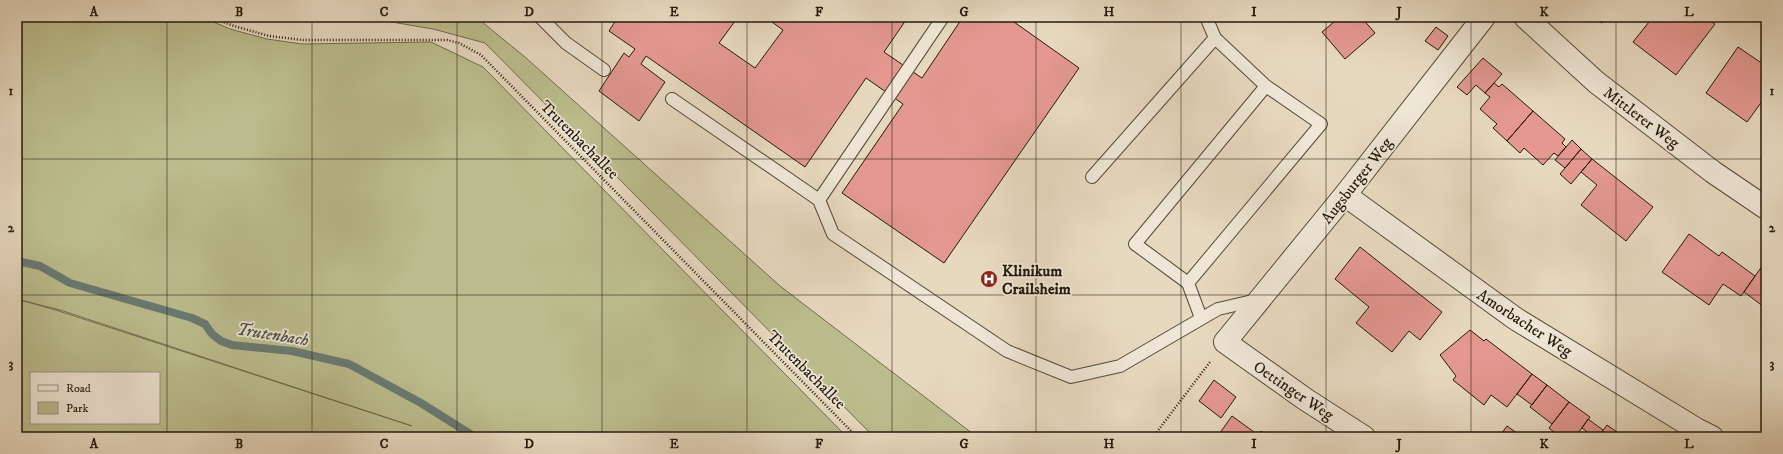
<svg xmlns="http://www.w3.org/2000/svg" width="1783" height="454" font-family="'IM FELL DW Pica',serif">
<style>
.green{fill:#bcbd8e;stroke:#706c4d;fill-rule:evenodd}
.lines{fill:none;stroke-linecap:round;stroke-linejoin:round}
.stream{stroke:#697a72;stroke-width:8}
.building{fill:#e49891;stroke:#241a0c}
.service-casing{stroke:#554a39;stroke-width:14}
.minor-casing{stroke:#554a39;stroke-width:24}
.path{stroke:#241a0c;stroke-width:2.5;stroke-dasharray:1 2;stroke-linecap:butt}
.service{stroke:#efe6d6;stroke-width:12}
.minor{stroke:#efe6d6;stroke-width:22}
.grid{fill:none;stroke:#241a0c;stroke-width:1;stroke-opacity:0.55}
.labels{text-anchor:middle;stroke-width:3.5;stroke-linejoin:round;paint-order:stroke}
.street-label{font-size:16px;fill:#241a0c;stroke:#efe6d6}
.poi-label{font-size:16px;font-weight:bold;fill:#241a0c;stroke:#efe6d6;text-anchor:start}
.water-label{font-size:17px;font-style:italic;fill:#4c5248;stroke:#efe6d6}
.neatline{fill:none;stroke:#241a0c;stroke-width:1.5}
.grid-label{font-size:13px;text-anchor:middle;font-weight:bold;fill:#241a0c}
</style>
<rect width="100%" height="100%" fill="#e7d9c0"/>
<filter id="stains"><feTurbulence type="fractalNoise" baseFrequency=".005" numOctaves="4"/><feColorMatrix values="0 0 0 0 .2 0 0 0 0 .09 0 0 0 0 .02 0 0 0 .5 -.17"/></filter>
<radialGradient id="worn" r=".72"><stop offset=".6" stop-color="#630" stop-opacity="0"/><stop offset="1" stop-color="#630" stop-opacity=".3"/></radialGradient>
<path class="green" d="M 17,17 L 202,17 L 230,29 L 267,39 L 302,44 L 431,42 L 483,67 L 847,437 L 17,437 L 17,299 L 59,311 L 412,426 L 60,310 L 17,299 ZM 31,373 L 159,373 L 159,423 L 31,423 Z
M 362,17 L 476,17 L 525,57 L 780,286 L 977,437 L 874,437 L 485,43 L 433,29 Z"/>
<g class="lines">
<path class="stream" d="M 17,261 L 40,266 L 70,283 L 192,318 L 205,324 L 212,334 L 221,341 L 232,345 L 292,351 L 349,364 L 421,403 L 475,437"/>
</g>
<path class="building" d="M 618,17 L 738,17 L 719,43 L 755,68 L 783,30 L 765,17 L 908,17 L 884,52 L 922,78 L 963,17 L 1007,17 L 1079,68 L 944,263 L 842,193 L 903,104 L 866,78 L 805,167 L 646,56 L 641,64 L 665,82 L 639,121 L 599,91 L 624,53 L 629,57 L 635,49 L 609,31 Z
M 1340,17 L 1361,17 L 1375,33 L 1345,59 L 1322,32 Z
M 1594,17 L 1606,17 L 1602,23 Z
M 1653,17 L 1705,17 L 1715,24 L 1676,75 L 1633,42 Z
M 1436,27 L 1448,36 L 1438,50 L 1425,41 Z
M 1738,47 L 1766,66 L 1766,96 L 1747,122 L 1706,93 Z
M 1483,58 L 1502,74 L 1485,93 L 1476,85 L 1467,95 L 1457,87 Z
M 1494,83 L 1499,87 L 1502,84 L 1533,111 L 1507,141 L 1493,128 L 1497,124 L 1480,109 L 1490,97 L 1485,93 Z
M 1533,111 L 1565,139 L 1562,143 L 1566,147 L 1558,156 L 1554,153 L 1543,165 L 1524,148 L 1520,153 L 1507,141 Z
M 1572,140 L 1581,149 L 1565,168 L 1555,160 Z
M 1581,149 L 1592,159 L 1571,184 L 1560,174 Z
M 1592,159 L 1653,207 L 1626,241 L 1581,205 L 1597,185 L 1581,172 Z
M 1689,234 L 1719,256 L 1722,252 L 1755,276 L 1741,296 L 1723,284 L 1709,305 L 1662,272 Z
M 1360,247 L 1442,312 L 1420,340 L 1409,331 L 1392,352 L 1356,323 L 1369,307 L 1335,279 Z
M 1766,260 L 1766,274 L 1760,269 Z
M 1760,269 L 1766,274 L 1766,305 L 1764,307 L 1744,292 Z
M 1470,330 L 1484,341 L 1486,339 L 1532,374 L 1507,407 L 1491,395 L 1484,405 L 1453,380 L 1456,376 L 1440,355 Z
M 1532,374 L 1547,385 L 1532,405 L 1517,394 Z
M 1214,380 L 1236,397 L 1221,418 L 1199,401 Z
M 1547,385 L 1569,402 L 1552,424 L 1530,407 Z
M 1569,402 L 1590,417 L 1575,437 L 1560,437 L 1549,428 Z
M 1232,416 L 1258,435 L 1261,431 L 1269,437 L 1217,437 Z
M 1588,419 L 1603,430 L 1598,437 L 1594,437 L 1582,428 Z
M 1607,425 L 1624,437 L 1598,437 Z
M 1507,426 L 1521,436 L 1521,437 L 1499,437 Z"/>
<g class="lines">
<g class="service-casing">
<path id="service" d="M 540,17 L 566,43 L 604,70
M 672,99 L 819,200 L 833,234 L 1007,351 L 1071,377 L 1120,366 L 1218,309 L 1257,300
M 1092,177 L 1215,38
M 819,200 L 943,17
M 1188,283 L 1321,124 L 1266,86
M 1201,318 L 1188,283 L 1135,244 L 1266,86 L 1215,38 L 1206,17"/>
</g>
<g class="minor-casing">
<path id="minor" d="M 1525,17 L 1596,82 L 1713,172 L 1766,208
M 1345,195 L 1516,319 L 1696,429 L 1712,437
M 1364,437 L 1305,399 L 1225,342 L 1345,195 L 1484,17"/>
</g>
<path class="path" d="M 210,17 L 234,26 L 269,36 L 303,40 L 447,40 L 459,43 L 481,55 L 857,437
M 1153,437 L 1210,362"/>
<use href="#service" class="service"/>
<use href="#minor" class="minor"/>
</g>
<path class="grid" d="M 167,17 L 167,437M 312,17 L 312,437M 457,17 L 457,437M 602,17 L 602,437M 747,17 L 747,437M 892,17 L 892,437M 1036,17 L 1036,437M 1181,17 L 1181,437M 1326,17 L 1326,437M 1471,17 L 1471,437M 1616,17 L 1616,437M 17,159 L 1766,159M 17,295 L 1766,295"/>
<defs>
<g id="hospital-disc" transform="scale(0.9)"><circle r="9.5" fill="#8f2418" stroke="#efe6d6"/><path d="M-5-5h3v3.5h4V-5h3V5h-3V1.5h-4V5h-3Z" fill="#fff"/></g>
</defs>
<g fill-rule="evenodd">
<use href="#hospital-disc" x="989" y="279"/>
</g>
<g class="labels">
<g class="street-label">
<text transform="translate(1642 117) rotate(37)" y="6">Mittlerer Weg</text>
<text transform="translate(580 139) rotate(45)" y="6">Trutenbachallee</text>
<text transform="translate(1356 180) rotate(-52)" y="6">Augsburger Weg</text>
<text transform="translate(1525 322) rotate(33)" y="6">Amorbacher Weg</text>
<text transform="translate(807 369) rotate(45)" y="6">Trutenbachallee</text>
<text transform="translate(1294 390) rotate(34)" y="6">Oettinger Weg</text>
</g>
<g class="poi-label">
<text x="1002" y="276">Klinikum<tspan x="1002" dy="18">Crailsheim</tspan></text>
</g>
<g class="water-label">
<text transform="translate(273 334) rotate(9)" y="6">Trutenbach</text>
</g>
</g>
<rect width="1783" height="454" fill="none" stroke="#e7d9c0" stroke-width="44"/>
<rect x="30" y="372" width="130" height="52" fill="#efe6d6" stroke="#9e9485"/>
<rect x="38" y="385" width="20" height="6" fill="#efe6d6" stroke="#9e9485"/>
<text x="66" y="392" font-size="12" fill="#241a0c">Road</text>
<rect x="38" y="402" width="20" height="12" fill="#bcbd8e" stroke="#9e9485"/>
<text x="66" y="412" font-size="12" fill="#241a0c">Park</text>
<rect x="22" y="22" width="1739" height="410" class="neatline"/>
<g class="grid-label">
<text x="94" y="16">A</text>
<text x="239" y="16">B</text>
<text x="384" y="16">C</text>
<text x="529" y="16">D</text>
<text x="674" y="16">E</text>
<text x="819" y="16">F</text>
<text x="964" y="16">G</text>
<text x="1109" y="16">H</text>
<text x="1254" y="16">I</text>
<text x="1399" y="16">J</text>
<text x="1544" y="16">K</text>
<text x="1689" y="16">L</text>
<text x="11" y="95">1</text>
<text x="1772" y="95">1</text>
<text x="11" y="232">2</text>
<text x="1772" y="232">2</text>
<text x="11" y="368">3</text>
<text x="1772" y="368">3</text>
<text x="94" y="448">A</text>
<text x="239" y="448">B</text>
<text x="384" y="448">C</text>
<text x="529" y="448">D</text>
<text x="674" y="448">E</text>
<text x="819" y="448">F</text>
<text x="964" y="448">G</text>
<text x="1109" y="448">H</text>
<text x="1254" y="448">I</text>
<text x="1399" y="448">J</text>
<text x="1544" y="448">K</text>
<text x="1689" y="448">L</text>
</g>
<rect width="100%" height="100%" filter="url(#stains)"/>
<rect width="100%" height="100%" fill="url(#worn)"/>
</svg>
